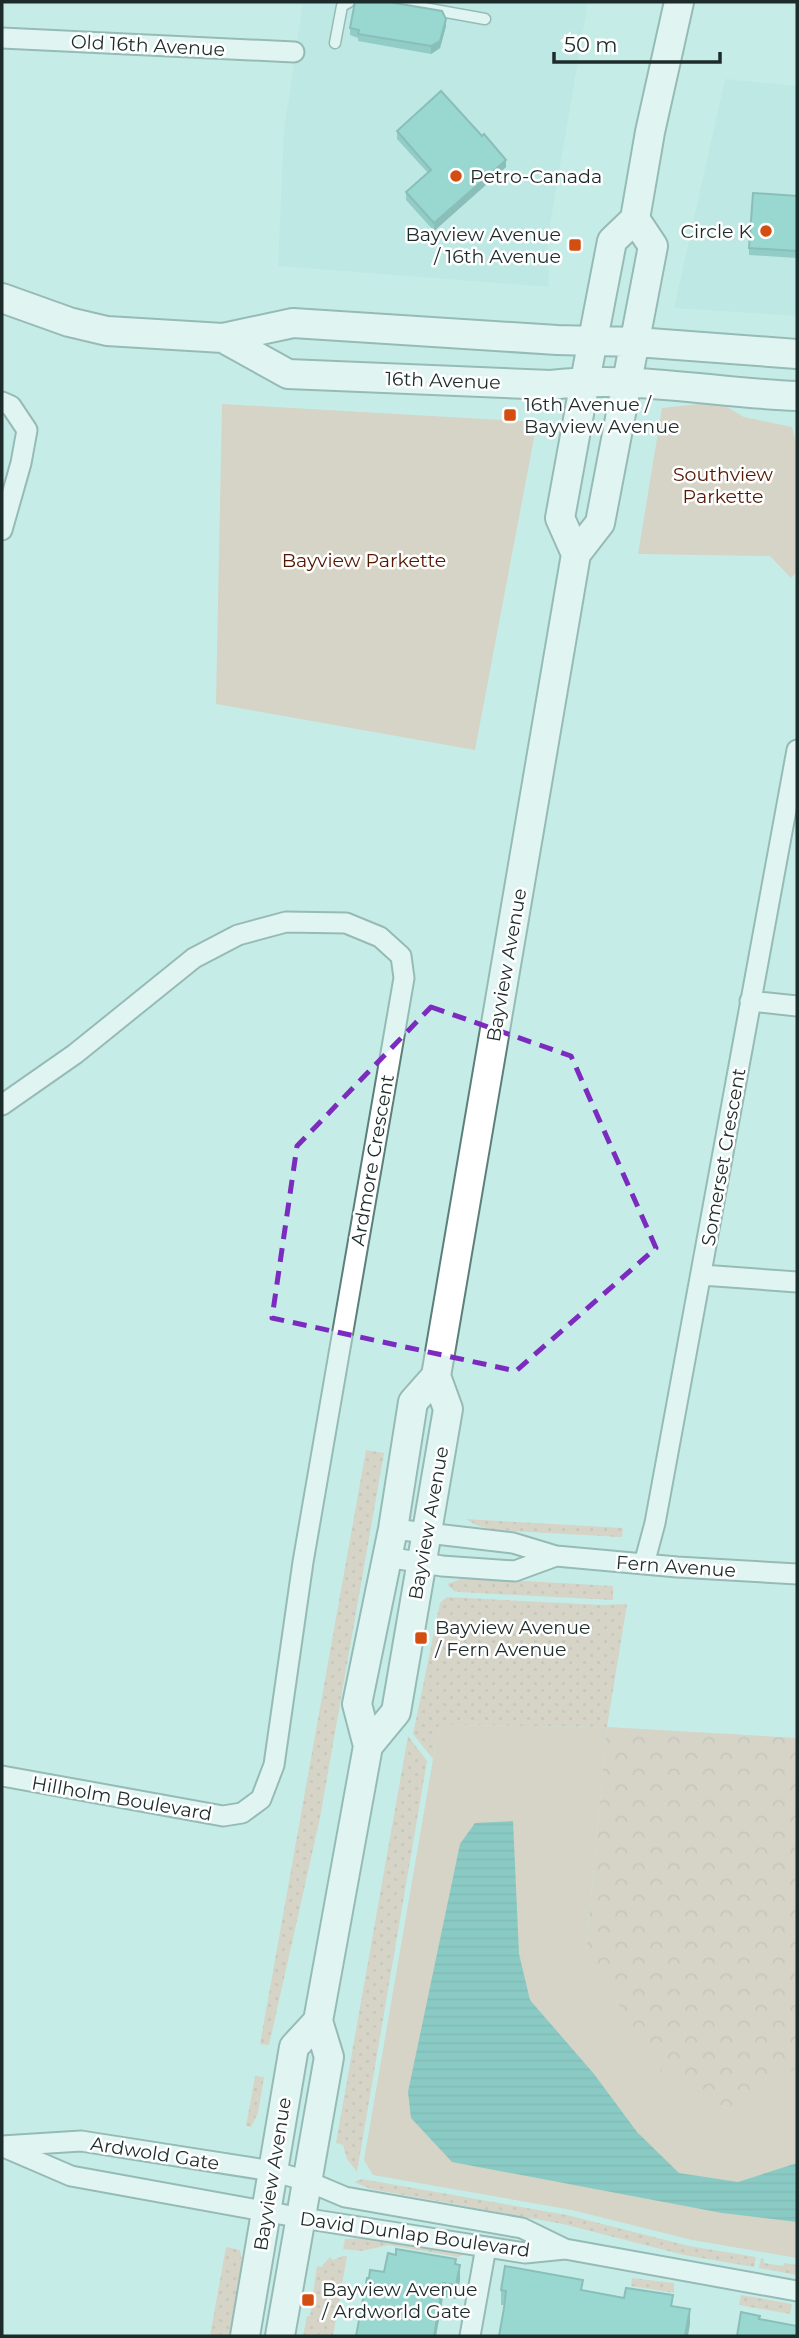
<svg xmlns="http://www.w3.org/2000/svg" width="799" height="2338" font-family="Montserrat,sans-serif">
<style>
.built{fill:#b3e3dd}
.grass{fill:url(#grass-dots)}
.forest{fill:url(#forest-crowns)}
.green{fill:#e8b4a1}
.water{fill:url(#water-rules)}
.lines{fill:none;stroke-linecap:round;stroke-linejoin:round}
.lane-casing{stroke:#5c7f7b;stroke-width:13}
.street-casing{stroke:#5c7f7b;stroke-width:23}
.secondary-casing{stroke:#5c7f7b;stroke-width:32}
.lane{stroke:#fff;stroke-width:10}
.street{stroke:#fff;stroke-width:19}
.secondary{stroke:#fff;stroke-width:28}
.wall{fill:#52a49d}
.shaded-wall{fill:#42867f}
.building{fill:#5fbfb6;stroke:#42867f;stroke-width:2}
.marked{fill:none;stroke:#7b2cbf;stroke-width:5;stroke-dasharray:14 9;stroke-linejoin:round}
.poi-dot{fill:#d34e11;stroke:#fff;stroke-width:2.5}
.labels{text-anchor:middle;stroke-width:5;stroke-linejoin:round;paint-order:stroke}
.street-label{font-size:19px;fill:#1d2c2b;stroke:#fff}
.poi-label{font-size:19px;fill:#1d2c2b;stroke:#fff;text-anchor:start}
.park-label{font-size:19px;fill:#551700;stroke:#fff}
</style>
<defs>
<pattern id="grass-dots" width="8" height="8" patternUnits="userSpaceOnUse" patternTransform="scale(1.75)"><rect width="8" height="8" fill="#e8b4a1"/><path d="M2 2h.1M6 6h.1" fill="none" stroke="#c79b8b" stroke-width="1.8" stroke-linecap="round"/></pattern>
<pattern id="forest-crowns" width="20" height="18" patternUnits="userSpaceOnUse" patternTransform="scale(1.75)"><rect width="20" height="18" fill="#e8b4a1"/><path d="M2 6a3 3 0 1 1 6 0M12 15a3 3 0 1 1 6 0" fill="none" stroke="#c79b8b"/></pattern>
<pattern id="water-rules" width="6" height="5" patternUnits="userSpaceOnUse" patternTransform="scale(1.75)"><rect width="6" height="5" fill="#3fa199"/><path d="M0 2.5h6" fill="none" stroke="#34837d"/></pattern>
</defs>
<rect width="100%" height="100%" fill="#c6ece8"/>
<path class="built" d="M 303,2 L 588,2 L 548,237 L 549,287 L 278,266 L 284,130 Z
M 725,79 L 797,86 L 797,316 L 674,308 Z"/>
<path class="grass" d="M 366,1450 L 384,1453 L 320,1818 L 269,2045 L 260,2044 Z
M 466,1519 L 623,1528 L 622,1537 L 619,1537 L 494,1530 L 476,1525 Z
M 475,1578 L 613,1586 L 613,1600 L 459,1592 L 454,1591 L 447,1584 L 461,1579 Z
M 447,1597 L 602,1605 L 627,1604 L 607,1727 L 439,1725 L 433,1759 L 413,1734 L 440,1603 Z
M 408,1736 L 427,1761 L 357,2172 L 347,2159 L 343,2145 L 336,2143 Z
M 255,2076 L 264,2077 L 258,2113 L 251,2127 L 246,2126 Z
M 362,2179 L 567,2215 L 689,2246 L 756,2257 L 754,2267 L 684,2255 L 563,2224 L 371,2189 L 354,2182 Z
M 365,2238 L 405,2240 L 456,2249 L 463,2255 L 458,2257 L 389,2245 L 362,2251 L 343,2249 L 345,2239 Z
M 226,2247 L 240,2250 L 242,2262 L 230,2336 L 210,2336 Z
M 343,2256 L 347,2256 L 333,2336 L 303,2336 L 307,2316 L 310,2316 L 317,2266 L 321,2267 L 330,2257 L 333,2260 Z
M 761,2258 L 764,2259 L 764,2263 L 783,2266 L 784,2263 L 797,2265 L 797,2275 L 759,2268 Z
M 632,2278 L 674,2283 L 674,2293 L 631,2286 Z
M 741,2295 L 792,2304 L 790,2314 L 739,2305 Z"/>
<path class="forest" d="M 607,1727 L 797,1738 L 797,2068 L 731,2110 L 665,2078 L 586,1954 Z"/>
<path class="green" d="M 718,402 L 744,417 L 792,427 L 797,446 L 797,572 L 791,578 L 770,556 L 638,554 L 662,408 Z
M 222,404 L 537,422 L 475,750 L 216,704 Z
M 439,1725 L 607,1727 L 586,1954 L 665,2078 L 731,2110 L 797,2068 L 797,2258 L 692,2240 L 572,2210 L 373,2175 L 364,2160 Z"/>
<path class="water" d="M 513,1821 L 519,1954 L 530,2000 L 594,2074 L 637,2132 L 679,2173 L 738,2182 L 797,2163 L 797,2222 L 722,2213 L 452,2162 L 411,2118 L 408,2092 L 460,1844 L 475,1823 Z"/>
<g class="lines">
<g class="lane-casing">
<path id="lane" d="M 391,2 L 485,19
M 335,43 L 342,6 L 349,2"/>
</g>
<g class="street-casing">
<path id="street" d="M 2,38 L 294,52
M 2,402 L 11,406 L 27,430 L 21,463 L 2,530
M 750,1001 L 797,1006
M 2,1105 L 75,1054 L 194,958 L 238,935 L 286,922 L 346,923 L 380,937 L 401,956 L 404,978 L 303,1562 L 274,1765 L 261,1799 L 242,1813 L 223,1816 L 2,1776
M 702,1275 L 797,1282
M 393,1529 L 513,1543 L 556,1556 L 677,1567 L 797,1574
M 387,1557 L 442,1566 L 515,1571 L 556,1556
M 644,1564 L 655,1523 L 797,750
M 2,2146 L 81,2141 L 272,2171 L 307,2181 L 345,2197 L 522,2228 L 565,2249 L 797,2291
M 6,2148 L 71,2176 L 302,2218 L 525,2253 L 565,2249
M 470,2336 L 486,2247"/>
</g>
<g class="secondary-casing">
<path id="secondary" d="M 2,298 L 69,322 L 107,331 L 223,338 L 293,323 L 557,340 L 636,342 L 797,354
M 223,338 L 288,374 L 551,385 C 633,375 715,393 797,396
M 576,554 L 560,518 L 585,381 L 612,241 L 635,219 L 650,132 L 679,2
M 368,1746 L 396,1712 L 448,1409 L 436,1376 L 576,554 L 600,523 L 653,246 L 635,219
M 245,2336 L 294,2047 L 318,2021
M 280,2336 L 329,2057 L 318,2021 L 368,1746 L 357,1704 L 393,1529 L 413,1402 L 436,1376"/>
</g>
<use href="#lane" class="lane"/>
<use href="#street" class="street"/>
<use href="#secondary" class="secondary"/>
</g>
<path class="wall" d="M 446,26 L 440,48 L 431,54 L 358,41 L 358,38 L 350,35 L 350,28 Z
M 397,131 L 506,167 L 434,231 L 406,200 L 406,192 L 428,173 L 397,139 Z
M 797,196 L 797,258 L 749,255 L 749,248 Z
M 456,2265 L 460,2280 L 456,2299 L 443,2297 L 436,2336 L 356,2336 L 384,2272 Z
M 501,2290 L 583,2290 L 673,2306 L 690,2324 L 504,2305 L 501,2305 Z"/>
<path class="shaded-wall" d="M 446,19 L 446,26 L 440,48 L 431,54 L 431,46 Z
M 506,160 L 506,167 L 434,231 L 434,223 Z
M 460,2265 L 460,2280 L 456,2299 L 456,2285 Z
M 443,2283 L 443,2297 L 436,2336 L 434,2336 Z
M 690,2309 L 690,2324 L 688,2336 L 685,2336 Z"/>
<path class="building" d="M 355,2 L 389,2 L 442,11 L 446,19 L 440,41 L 431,46 L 358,34 L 359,30 L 350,28 Z
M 441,91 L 482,136 L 484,134 L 506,160 L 434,223 L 406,192 L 431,170 L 397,131 Z
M 753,193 L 797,196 L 797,251 L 749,248 Z
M 396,2249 L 456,2259 L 455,2264 L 460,2265 L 456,2285 L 443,2283 L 434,2336 L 356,2336 L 367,2278 L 369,2278 L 370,2270 L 384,2272 L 388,2253 L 396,2255 Z
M 505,2266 L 583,2280 L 581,2290 L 624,2298 L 626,2288 L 673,2295 L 671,2306 L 690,2309 L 685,2336 L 499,2336 L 504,2308 L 506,2291 L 501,2290 Z
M 741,2312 L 760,2316 L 759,2319 L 797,2326 L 797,2336 L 737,2336 Z"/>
<path d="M0 0H799V2338H0ZM 431,1007 L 571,1056 L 656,1248 L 516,1371 L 272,1318 L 297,1146 Z" fill="#c6ece8" fill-opacity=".55" fill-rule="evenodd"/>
<path class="marked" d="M 431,1007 L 571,1056 L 656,1248 L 516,1371 L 272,1318 L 297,1146 Z"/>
<g class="poi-dot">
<circle cx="456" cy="176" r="7"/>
<circle cx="766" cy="231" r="7"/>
<rect x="568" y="238" width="14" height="14" rx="3.5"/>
<rect x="503" y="408" width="14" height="14" rx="3.5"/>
<rect x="414" y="1631" width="14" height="14" rx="3.5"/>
<rect x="301" y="2293" width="14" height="14" rx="3.5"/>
</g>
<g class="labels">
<g class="street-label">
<text transform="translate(148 45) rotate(3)" y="7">Old 16th Avenue</text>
<text transform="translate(443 380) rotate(2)" y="7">16th Avenue</text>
<text transform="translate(506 965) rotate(-80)" y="7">Bayview Avenue</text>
<text transform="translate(723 1157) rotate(-80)" y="7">Somerset Crescent</text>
<text transform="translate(372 1160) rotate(-80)" y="7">Ardmore Crescent</text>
<text transform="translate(428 1523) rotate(-80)" y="7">Bayview Avenue</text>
<text transform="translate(676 1566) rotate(4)" y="7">Fern Avenue</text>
<text transform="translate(122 1798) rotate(10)" y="7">Hillholm Boulevard</text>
<text transform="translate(155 2153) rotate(9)" y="7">Ardwold Gate</text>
<text transform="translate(272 2174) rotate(-81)" y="7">Bayview Avenue</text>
<text transform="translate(415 2234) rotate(8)" y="7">David Dunlap Boulevard</text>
</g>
<g class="poi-label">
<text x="470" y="183">Petro-Canada</text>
<text x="752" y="238" text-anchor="end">Circle K</text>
<text x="561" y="241" text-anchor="end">Bayview Avenue<tspan x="561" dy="22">/ 16th Avenue</tspan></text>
<text x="524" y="411">16th Avenue /<tspan x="524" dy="22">Bayview Avenue</tspan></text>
<text x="435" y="1634">Bayview Avenue<tspan x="435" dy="22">/ Fern Avenue</tspan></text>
<text x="322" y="2296">Bayview Avenue<tspan x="322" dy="22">/ Ardworld Gate</tspan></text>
</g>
<g class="park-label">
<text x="723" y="481">Southview<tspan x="723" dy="22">Parkette</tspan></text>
<text x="364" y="567">Bayview Parkette</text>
</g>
</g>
<rect width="799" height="2338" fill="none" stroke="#1d2c2b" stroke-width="7"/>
<path d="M554 52v10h166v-10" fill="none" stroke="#1d2c2b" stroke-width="3.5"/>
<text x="564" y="52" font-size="21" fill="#1d2c2b" stroke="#ffffff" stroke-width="5" paint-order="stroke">50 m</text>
</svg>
